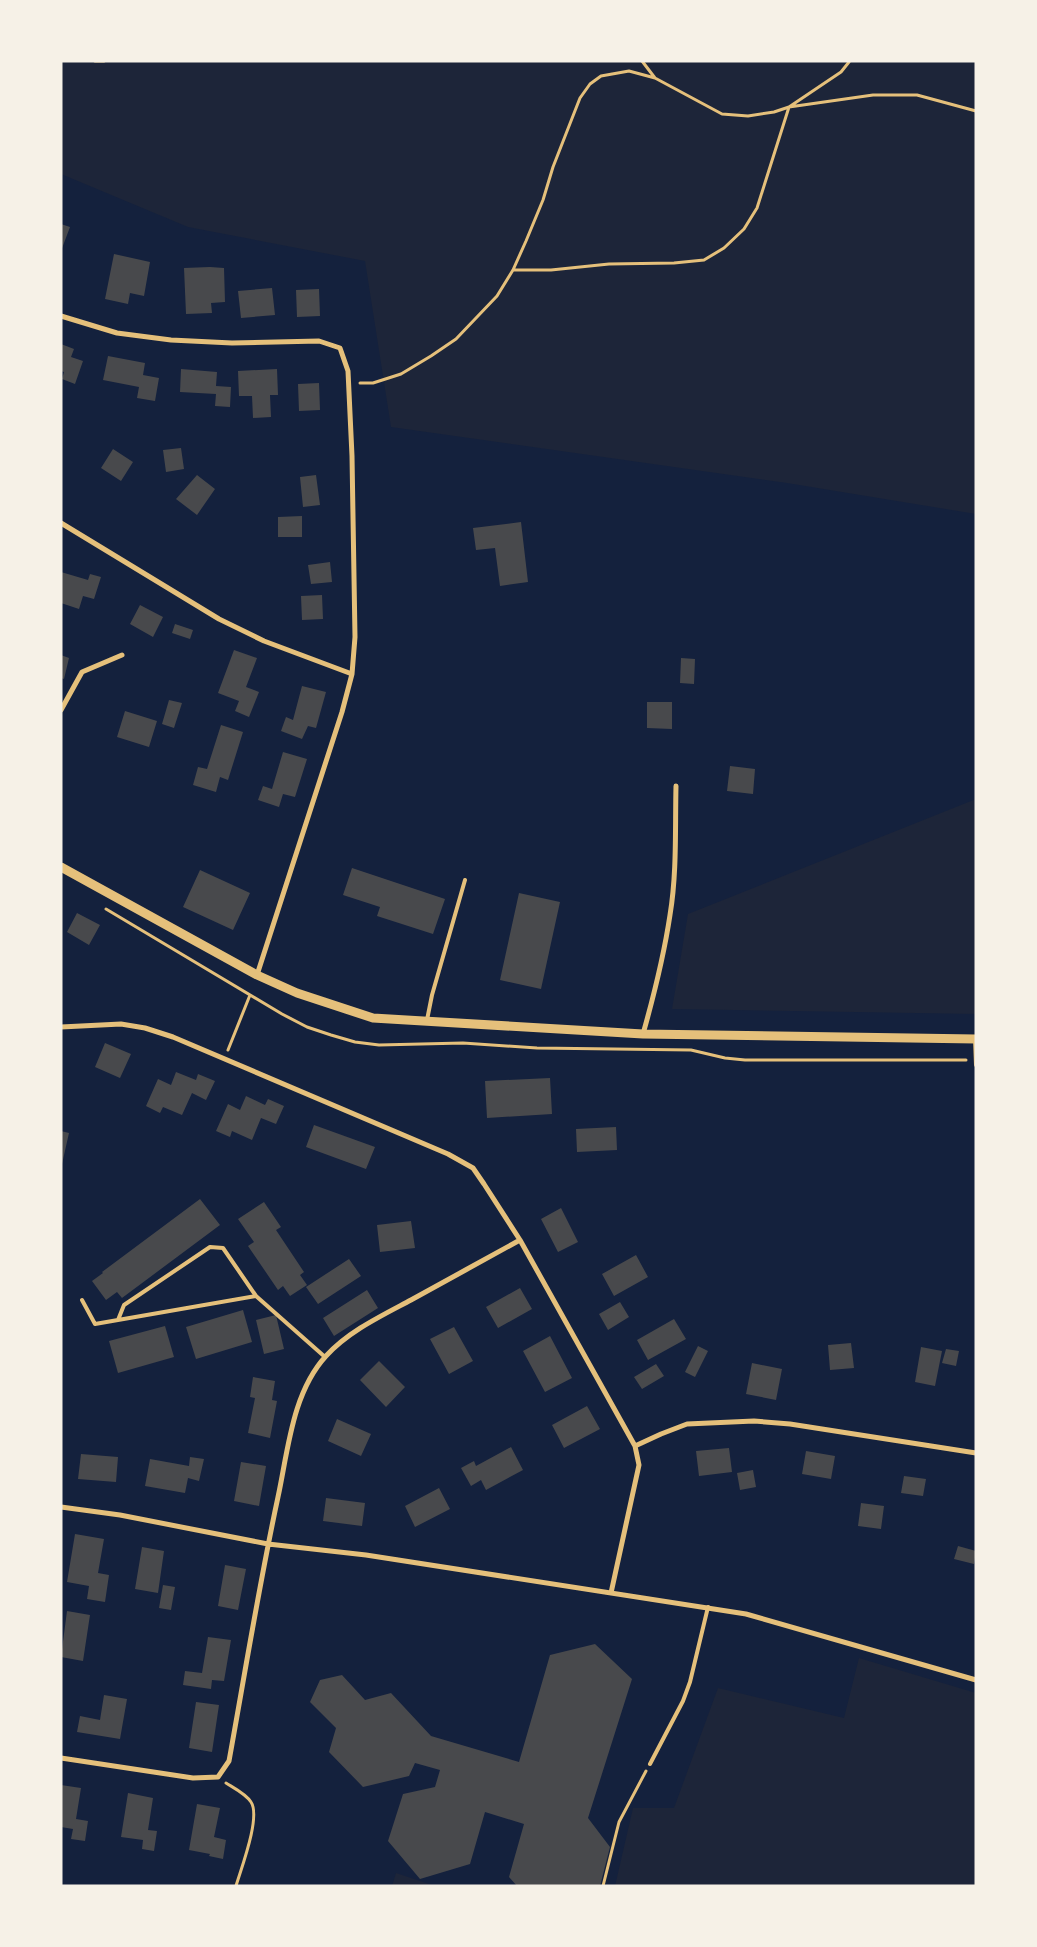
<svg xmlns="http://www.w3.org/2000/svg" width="1037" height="1947" font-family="Cabin,sans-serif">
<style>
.green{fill:#1d2539}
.building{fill:#48494c}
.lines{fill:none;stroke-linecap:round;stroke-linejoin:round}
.path{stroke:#e5c07b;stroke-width:3}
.service{stroke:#e5c07b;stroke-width:4}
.minor{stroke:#e5c07b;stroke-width:5}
.tertiary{stroke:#e5c07b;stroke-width:9}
</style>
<rect width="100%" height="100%" fill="#14213d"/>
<path class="green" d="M 61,61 L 976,61 L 976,514 L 787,483 L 391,427 L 365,261 L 188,227 L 61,174 Z
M 976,799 L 976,1014 L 672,1009 L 688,914 Z
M 859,1658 L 976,1693 L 976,1886 L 615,1886 L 633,1808 L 674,1808 L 718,1688 L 844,1718 Z
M 396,1873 L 435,1886 L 392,1886 Z"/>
<path class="building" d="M 61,224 L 70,227 L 61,251 Z
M 114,254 L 150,262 L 144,296 L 130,293 L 128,304 L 105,299 Z
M 210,267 L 224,268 L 225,302 L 211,303 L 212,313 L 186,314 L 184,268 Z
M 272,288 L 275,315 L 241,318 L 238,291 Z
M 319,289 L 320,316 L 297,317 L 296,290 Z
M 61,344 L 74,349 L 71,357 L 83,361 L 75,384 L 62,379 L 64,372 L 61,371 Z
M 108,356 L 145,363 L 143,375 L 159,378 L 155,401 L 137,398 L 139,387 L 103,380 Z
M 181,369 L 217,372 L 216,386 L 231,387 L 230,407 L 215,406 L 216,394 L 180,392 Z
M 277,369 L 278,395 L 270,395 L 271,417 L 253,418 L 252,396 L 239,396 L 238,371 Z
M 319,383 L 320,410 L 299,411 L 298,384 Z
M 181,448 L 184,469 L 166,472 L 163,450 Z
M 113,449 L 133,462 L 121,481 L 101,468 Z
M 197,475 L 215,489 L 197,515 L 176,499 Z
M 316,475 L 320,505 L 303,507 L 300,477 Z
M 302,516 L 302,537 L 278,537 L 278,517 Z
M 521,522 L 528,582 L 500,586 L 495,548 L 476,550 L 473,528 Z
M 330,562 L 332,582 L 311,584 L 308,565 Z
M 61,572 L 88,580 L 90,574 L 101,577 L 94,599 L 83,596 L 79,609 L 61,603 Z
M 322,595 L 323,619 L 302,620 L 301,596 Z
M 140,605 L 163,617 L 153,637 L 130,624 Z
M 175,624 L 193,630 L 190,639 L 172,633 Z
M 234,650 L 257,658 L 246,687 L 259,692 L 249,717 L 235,711 L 239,701 L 218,693 Z
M 61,655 L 69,658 L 64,679 L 61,678 Z
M 681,658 L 695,659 L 694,684 L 680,683 Z
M 302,686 L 326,692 L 316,728 L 308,726 L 302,739 L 281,731 L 286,717 L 293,720 Z
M 169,700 L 182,703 L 174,728 L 162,724 Z
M 647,702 L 672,702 L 672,729 L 647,728 Z
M 125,711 L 157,721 L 149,747 L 117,737 Z
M 221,725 L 243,732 L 228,780 L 220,777 L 216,792 L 193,785 L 198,767 L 207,769 Z
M 283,752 L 307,759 L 295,797 L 283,794 L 279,807 L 258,800 L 263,786 L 272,789 Z
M 730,766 L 755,769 L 753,794 L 727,791 Z
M 352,868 L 445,899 L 433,934 L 377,916 L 380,907 L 343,895 Z
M 200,870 L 250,893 L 233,930 L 183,907 Z
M 519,893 L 560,902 L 541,989 L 500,980 Z
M 77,913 L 100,925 L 89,945 L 67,932 Z
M 105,1043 L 131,1054 L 120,1078 L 95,1067 Z
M 176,1072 L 196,1080 L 198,1074 L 215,1081 L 206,1100 L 192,1093 L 182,1115 L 163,1107 L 160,1113 L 146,1106 L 158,1079 L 171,1085 Z
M 550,1078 L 552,1114 L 487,1118 L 485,1081 Z
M 246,1096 L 265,1105 L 268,1099 L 284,1106 L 276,1124 L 261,1118 L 252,1140 L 232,1131 L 230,1137 L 216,1131 L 228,1104 L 240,1110 Z
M 314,1125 L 375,1147 L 366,1169 L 306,1147 Z
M 616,1127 L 617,1150 L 577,1152 L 576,1129 Z
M 61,1131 L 69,1133 L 62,1164 L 61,1164 Z
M 200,1199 L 220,1225 L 122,1298 L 117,1292 L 106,1300 L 92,1281 L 103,1273 L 102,1272 Z
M 264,1202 L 281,1227 L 276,1230 L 304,1272 L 300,1275 L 307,1285 L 290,1296 L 283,1286 L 278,1290 L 248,1246 L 254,1242 L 238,1219 Z
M 561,1208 L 578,1242 L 558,1252 L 541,1219 Z
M 411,1221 L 415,1248 L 380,1252 L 377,1225 Z
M 636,1255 L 648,1277 L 614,1296 L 602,1274 Z
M 349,1259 L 361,1276 L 318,1304 L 306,1287 Z
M 520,1288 L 532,1309 L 498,1328 L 486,1307 Z
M 367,1290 L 378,1308 L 334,1336 L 323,1318 Z
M 620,1302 L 629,1317 L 608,1330 L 599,1314 Z
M 243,1310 L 252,1342 L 196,1359 L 186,1327 Z
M 276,1315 L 284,1349 L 264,1354 L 256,1320 Z
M 674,1319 L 686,1339 L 648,1360 L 637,1340 Z
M 165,1326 L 174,1357 L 118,1373 L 109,1341 Z
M 454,1327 L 473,1361 L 449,1374 L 430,1339 Z
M 550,1336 L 572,1378 L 545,1392 L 523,1351 Z
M 851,1343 L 854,1368 L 830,1370 L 828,1345 Z
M 698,1346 L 708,1351 L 695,1377 L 685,1372 Z
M 921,1347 L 942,1351 L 935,1386 L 915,1382 Z
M 946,1349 L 959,1351 L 956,1366 L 942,1363 Z
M 379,1361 L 405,1387 L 386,1407 L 360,1380 Z
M 752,1363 L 782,1369 L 776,1400 L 746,1394 Z
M 656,1364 L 664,1376 L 642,1389 L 634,1377 Z
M 253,1377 L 275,1381 L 272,1400 L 277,1401 L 270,1438 L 248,1433 L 255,1398 L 250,1397 Z
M 587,1406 L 600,1429 L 564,1448 L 552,1425 Z
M 337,1419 L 371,1434 L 361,1456 L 328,1441 Z
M 511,1447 L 523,1470 L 486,1490 L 481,1480 L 471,1486 L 461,1468 L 474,1461 L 476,1466 Z
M 729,1448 L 732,1472 L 699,1476 L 696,1451 Z
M 806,1451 L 835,1456 L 831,1479 L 802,1474 Z
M 81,1454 L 118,1457 L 116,1482 L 78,1479 Z
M 190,1457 L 204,1459 L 199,1481 L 188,1478 L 185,1493 L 145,1486 L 150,1459 L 189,1466 Z
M 241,1462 L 266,1466 L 259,1506 L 234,1501 Z
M 753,1470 L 756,1487 L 740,1490 L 737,1473 Z
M 904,1476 L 926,1479 L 923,1496 L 901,1493 Z
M 439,1488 L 450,1509 L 415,1527 L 405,1506 Z
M 326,1498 L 365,1503 L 362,1526 L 323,1521 Z
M 861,1503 L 884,1506 L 881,1529 L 858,1526 Z
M 75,1534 L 104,1539 L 98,1573 L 109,1575 L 105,1602 L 87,1599 L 89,1586 L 67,1582 Z
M 958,1546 L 976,1551 L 974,1564 L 954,1559 Z
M 142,1547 L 164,1551 L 158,1593 L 135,1589 Z
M 225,1565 L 246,1569 L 238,1610 L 218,1606 Z
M 163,1585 L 175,1587 L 171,1610 L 159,1608 Z
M 67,1611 L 90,1615 L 83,1661 L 61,1657 Z
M 208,1637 L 231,1640 L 224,1681 L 212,1680 L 211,1689 L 183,1685 L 185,1671 L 202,1673 Z
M 595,1644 L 632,1679 L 588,1818 L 610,1847 L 600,1886 L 517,1886 L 509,1877 L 524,1824 L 485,1812 L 470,1864 L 420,1879 L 388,1841 L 403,1794 L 435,1787 L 440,1770 L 415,1763 L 409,1776 L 363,1787 L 329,1752 L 336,1728 L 310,1702 L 320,1680 L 342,1675 L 365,1700 L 391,1693 L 431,1736 L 519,1762 L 550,1655 Z
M 104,1695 L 127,1699 L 120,1739 L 77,1732 L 80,1716 L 100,1720 Z
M 196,1702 L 219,1705 L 212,1752 L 189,1748 Z
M 61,1785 L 81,1788 L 76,1819 L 88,1821 L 85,1841 L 71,1839 L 73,1829 L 61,1827 Z
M 128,1793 L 153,1798 L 148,1830 L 157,1831 L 154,1851 L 142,1849 L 143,1840 L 121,1837 Z
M 197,1804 L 220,1808 L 214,1837 L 226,1840 L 223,1859 L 209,1856 L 210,1854 L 189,1850 Z"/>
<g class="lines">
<path class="path" d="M 95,61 L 104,61
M 642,61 L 655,78
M 513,270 L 551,270 L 609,264 L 674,263 L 704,260 L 724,248 L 744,229 L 757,208 L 789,107 L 841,72 L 849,62
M 360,383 L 373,383 L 401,374 L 431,356 L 456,339 L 497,296 L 513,270 L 526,241 L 543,200 L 553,167 L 580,98 L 590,84 L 601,76 L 629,71 L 655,78 L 722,114 L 748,116 L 774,112 L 789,107 L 873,95 L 917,95 L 976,111
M 106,909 L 282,1014 L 307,1027 L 331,1035 L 355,1042 L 379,1045 L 463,1043 L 537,1048 L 691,1050 L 725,1058 L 745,1060 L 966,1060
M 228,1050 L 250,995
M 226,1783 C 234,1788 246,1794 251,1802 C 261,1817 241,1869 236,1886
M 603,1886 L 619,1822 L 646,1771"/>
<path class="service" d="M 427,1020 L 432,995 L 465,880
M 975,1039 L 976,1065
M 82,1300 L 95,1324 L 256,1296 L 325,1357
M 118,1320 L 124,1305 L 210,1247 L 223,1248 L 256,1296
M 650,1764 L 683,1701 L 690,1682 L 708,1607"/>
<path class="minor" d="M 61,316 L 117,333 L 171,340 L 232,343 L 319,341 L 340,348 L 348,371 L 352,456 L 355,637 L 352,674 L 342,712 L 257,975
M 61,523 L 219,619 L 264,641 L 352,674
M 61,710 L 82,672 L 122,655
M 61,1027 L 121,1024 L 145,1028 L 173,1037 L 448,1154 L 473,1168 L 484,1184 L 520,1240 L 635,1446 L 639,1465 L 611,1593
M 643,1034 C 654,995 664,955 670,915 C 677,873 675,828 676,786
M 635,1446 L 661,1434 L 687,1424 L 754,1421 L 790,1424 L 976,1453
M 61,1507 L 120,1515 L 268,1544 L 366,1555 L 746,1614 L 976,1680
M 61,1758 L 193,1778 L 218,1777 L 229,1761 C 245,1673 259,1585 278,1497 C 288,1451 292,1393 326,1356 C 349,1331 381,1316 411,1300 C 447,1280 484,1260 520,1240"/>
<path class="tertiary" d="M 61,867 L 257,975 L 297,993 L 373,1018 L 643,1034 L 976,1039"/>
</g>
<rect width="1037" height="1947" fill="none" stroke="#f6f1e7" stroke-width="125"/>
</svg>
